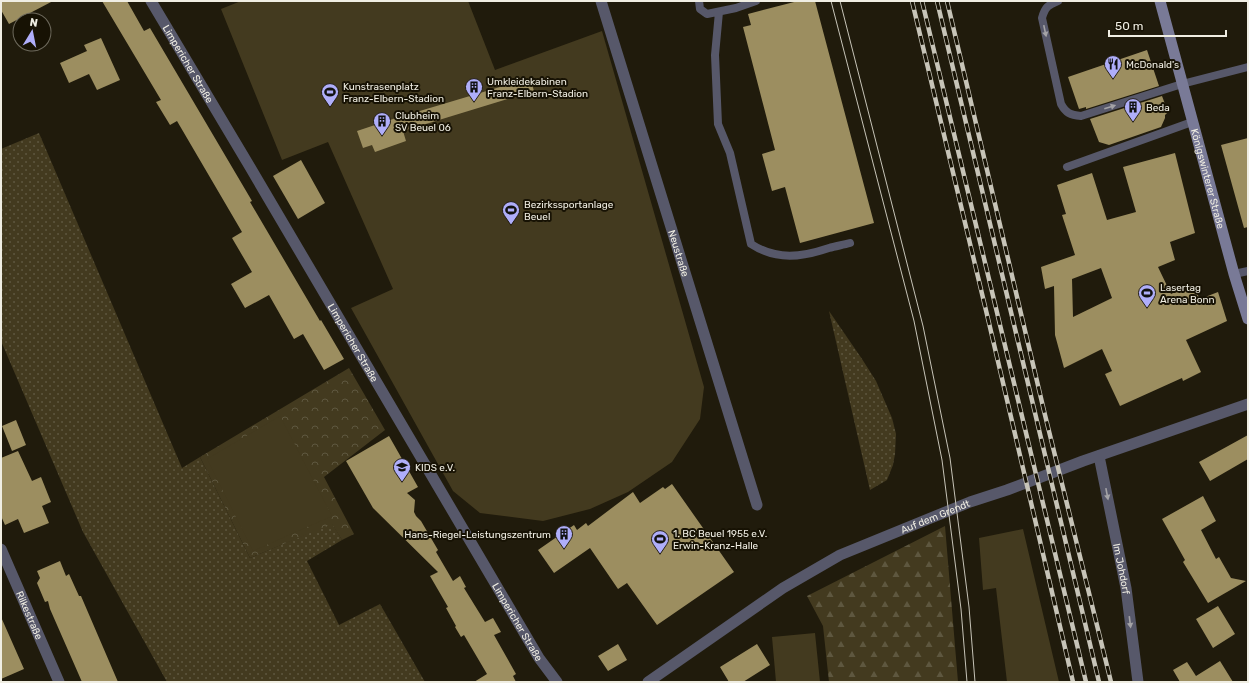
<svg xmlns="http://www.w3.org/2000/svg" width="1249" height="683" font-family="Rubik,sans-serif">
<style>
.grass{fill:url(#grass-dots)}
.forest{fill:url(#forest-firs)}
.park{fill:url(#park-crowns)}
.garden{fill:#433a1f}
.building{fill:#9c8e60;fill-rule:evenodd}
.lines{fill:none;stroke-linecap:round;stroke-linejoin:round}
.service{stroke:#57586a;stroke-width:8}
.minor{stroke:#57586a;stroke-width:11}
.secondary{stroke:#797a97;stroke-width:11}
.tram{stroke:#c7c4b8;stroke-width:1}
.rail-casing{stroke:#c7c4b8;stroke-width:4.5}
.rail{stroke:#171204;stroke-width:3;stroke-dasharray:9;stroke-linecap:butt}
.oneway{fill:#a4a3a6}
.labels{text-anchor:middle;stroke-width:4;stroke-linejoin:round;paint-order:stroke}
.street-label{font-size:10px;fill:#f0eee3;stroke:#171204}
.poi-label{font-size:10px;fill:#f0eee3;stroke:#171204;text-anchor:start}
</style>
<defs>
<pattern id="grass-dots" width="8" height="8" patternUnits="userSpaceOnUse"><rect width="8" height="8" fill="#433a1f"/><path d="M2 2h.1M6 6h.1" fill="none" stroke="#5e573f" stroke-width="1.8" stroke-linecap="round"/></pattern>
<pattern id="forest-firs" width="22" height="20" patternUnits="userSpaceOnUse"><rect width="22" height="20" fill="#433a1f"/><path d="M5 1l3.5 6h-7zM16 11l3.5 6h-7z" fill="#5e573f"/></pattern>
<pattern id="park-crowns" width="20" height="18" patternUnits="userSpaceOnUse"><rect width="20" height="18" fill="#433a1f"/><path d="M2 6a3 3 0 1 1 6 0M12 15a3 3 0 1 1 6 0" fill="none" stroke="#5e573f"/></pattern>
</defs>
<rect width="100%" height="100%" fill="#201b0c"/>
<path class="grass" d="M 39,133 L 182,468 L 200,457 L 250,558 L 332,523 L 342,540 L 307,561 L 339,625 L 380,604 L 425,682 L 167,682 L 83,532 L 1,341 L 1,149 Z
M 829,311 L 862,359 L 876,381 L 892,418 L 896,434 L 895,454 L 893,465 L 887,480 L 870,490 Z"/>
<path class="forest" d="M 945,526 L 958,682 L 829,682 L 823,626 L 807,596 Z"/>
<path class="park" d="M 349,368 L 385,430 L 324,477 L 354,534 L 342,540 L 332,524 L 250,558 L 200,457 Z"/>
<path class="garden" d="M 241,1 L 468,1 L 495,70 L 602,31 L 704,387 L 700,419 L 672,462 L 628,492 L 590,509 L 543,521 L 480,513 L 453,491 L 351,308 L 393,289 L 328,142 L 282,160 L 221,9 Z
M 280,416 L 332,516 L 253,551 L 207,459 Z
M 1023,529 L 1059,682 L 1007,682 L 996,588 L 983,590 L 979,538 Z
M 815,633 L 820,682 L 776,682 L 772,637 Z"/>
<path class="building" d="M 1,1 L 53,1 L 9,24 L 1,10 Z
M 102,1 L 127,1 L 144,31 L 150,28 L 252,201 L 250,202 L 320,321 L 321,320 L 344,359 L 324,370 L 303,334 L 294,339 L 269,295 L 245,308 L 231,284 L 252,272 L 232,238 L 242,232 L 177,121 L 170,125 L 156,102 L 161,100 Z
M 798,1 L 815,1 L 874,223 L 800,243 L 785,187 L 772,191 L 762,154 L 775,150 L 743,27 L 751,25 L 748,14 Z
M 101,38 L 120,80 L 97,90 L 89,74 L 69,83 L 60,63 L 87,51 L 84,45 Z
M 1147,50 L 1159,86 L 1086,109 L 1086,107 L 1079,109 L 1068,77 Z
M 530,78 L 534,91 L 403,131 L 406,141 L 375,152 L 372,145 L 363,148 L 357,131 L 393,119 Z
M 1162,96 L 1168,112 L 1165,115 L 1165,118 L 1161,127 L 1109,145 L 1099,142 L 1090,119 Z
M 1248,138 L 1248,227 L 1244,228 L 1221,145 Z
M 1175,153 L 1195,233 L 1170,242 L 1175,260 L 1158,267 L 1171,294 L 1192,284 L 1200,299 L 1218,292 L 1227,321 L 1186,340 L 1201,372 L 1183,381 L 1182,378 L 1120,406 L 1105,374 L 1112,371 L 1102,349 L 1064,368 L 1055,335 L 1054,286 L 1045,289 L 1041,267 L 1075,255 L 1062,215 L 1066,214 L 1057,185 L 1092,173 L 1107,220 L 1136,212 L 1123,167 ZM 1101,268 L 1112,298 L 1073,317 L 1072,279 Z
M 301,160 L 325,203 L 298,219 L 273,176 Z
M 16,420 L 26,445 L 12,451 L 2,426 Z
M 1248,435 L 1248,459 L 1210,481 L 1199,462 Z
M 389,436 L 418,487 L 407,493 L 415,500 L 414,512 L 416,516 L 421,521 L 438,550 L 436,552 L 453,581 L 460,576 L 466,587 L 464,588 L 485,622 L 493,618 L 501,632 L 494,635 L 516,674 L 513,676 L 516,682 L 474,682 L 487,674 L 464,635 L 461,637 L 455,627 L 456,626 L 446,608 L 448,607 L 430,576 L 438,572 L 373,508 L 346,461 Z
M 18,451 L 32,481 L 41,477 L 51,502 L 42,506 L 49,523 L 24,533 L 18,519 L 5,525 L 1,516 L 1,458 Z
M 672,484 L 734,572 L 657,625 L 627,583 L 618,589 L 590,548 L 554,573 L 538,550 L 574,525 L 577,530 L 586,523 L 588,526 L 633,492 L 640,503 L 663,487 L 665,489 Z
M 1203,496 L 1216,521 L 1201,530 L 1216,559 L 1219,557 L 1231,578 L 1246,581 L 1208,603 L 1183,562 L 1185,560 L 1162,519 Z
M 60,561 L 66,576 L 69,574 L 79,596 L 81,596 L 118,682 L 82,682 L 50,609 L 48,601 L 45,602 L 37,583 L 40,578 L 37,571 Z
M 1218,606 L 1235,634 L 1213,648 L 1196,619 Z
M 1,617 L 24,669 L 1,679 Z
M 618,644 L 627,660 L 608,671 L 598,656 Z
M 757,644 L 770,665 L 743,682 L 729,682 L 720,667 Z
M 1220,661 L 1233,682 L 1180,682 L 1173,670 L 1187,662 L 1196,676 Z"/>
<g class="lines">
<path class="service" d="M 699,1 L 700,9 L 707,14 L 736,8 L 756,1
M 1058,1 C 1048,5 1045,7 1042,18 L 1061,104 C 1066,113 1070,115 1081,116 L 1182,84 L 1248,67
M 719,12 L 715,55 L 718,124 L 730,153 L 751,244 C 777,261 802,257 829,248 C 836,246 843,245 850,243
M 1067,167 L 1192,122
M 1234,274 L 1248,271"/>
<g class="minor">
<path id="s1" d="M 151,1 L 250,167 L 539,658 L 557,682"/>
<path id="s2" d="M 601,1 L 757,505"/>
<path id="s3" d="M 1099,456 L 1126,588 L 1138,682"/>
<path id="s4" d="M 1,549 L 59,682"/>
<path id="s5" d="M 648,682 L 783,588 L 840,555 L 970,502 L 1007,490 L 1083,461 L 1248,404"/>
</g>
<path class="secondary" id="s6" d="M 1160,1 L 1234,274 L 1248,319"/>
<path class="tram" d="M 831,1 L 914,321 L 942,460 L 961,609 L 967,682
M 840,1 L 923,326 L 950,458 L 969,607 L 975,682"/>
<g class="rail-casing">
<path id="rail" d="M 912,1 L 989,323 L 1073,682
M 922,1 L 1086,682
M 937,1 L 1099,682
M 947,1 L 1045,415 L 1111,682"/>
</g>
<use href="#rail" class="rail"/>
</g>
<defs><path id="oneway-solid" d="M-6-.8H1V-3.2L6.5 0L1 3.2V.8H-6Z"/></defs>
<g class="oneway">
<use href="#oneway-solid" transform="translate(1045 31) rotate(78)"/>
<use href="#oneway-solid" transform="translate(1110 107) rotate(-18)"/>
<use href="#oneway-solid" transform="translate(1107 494) rotate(79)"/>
<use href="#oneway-solid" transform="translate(1130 622) rotate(83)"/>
</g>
<defs>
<g id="restaurant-pin" transform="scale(0.9)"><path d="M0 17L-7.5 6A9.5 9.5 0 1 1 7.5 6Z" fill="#afaefa" stroke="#171204"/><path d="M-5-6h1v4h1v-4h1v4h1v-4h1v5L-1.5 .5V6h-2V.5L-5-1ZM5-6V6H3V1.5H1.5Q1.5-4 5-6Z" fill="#111"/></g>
<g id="building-pin" transform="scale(0.9)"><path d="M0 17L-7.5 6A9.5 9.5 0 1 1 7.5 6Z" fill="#afaefa" stroke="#171204"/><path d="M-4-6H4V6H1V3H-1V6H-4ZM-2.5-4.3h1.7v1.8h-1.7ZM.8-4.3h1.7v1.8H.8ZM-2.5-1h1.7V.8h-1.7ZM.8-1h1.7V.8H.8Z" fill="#111"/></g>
<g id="stadium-pin" transform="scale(0.9)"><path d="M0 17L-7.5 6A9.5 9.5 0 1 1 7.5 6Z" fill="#afaefa" stroke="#171204"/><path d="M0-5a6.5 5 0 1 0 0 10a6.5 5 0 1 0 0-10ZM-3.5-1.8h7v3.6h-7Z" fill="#111"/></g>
<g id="school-pin" transform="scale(0.9)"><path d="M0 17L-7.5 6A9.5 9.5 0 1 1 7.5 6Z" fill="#afaefa" stroke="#171204"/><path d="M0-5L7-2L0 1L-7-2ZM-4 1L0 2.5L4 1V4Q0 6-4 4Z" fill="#111"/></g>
</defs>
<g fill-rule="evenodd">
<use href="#restaurant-pin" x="1113" y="64"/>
<use href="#building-pin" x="474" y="87"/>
<use href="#stadium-pin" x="330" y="92"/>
<use href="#building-pin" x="1133" y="107"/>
<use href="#building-pin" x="382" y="121"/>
<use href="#stadium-pin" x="511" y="210"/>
<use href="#stadium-pin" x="1147" y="293"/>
<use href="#school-pin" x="402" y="467"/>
<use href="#building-pin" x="564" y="534"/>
<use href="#stadium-pin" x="660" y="539"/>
</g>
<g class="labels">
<g class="street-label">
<text dy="4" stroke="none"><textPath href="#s1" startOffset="73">Limpericher Straße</textPath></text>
<text dy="4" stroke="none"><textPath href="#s6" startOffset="184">Königswinterer Straße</textPath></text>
<text dy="4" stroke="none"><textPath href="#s2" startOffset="264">Neustraße</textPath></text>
<text dy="4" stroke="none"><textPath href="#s1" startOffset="397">Limpericher Straße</textPath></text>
<text dy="4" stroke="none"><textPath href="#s5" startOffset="333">Auf dem Grendt</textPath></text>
<text dy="4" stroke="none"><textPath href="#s3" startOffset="115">Im Johdorf</textPath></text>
<text dy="4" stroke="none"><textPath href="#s4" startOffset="72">Rilkestraße</textPath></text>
<text dy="4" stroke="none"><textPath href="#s1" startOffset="721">Limpericher Straße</textPath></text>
</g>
<g class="poi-label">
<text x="1126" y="68">McDonald's</text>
<text x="487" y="85">Umkleidekabinen<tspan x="487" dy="12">Franz-Elbern-Stadion</tspan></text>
<text x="343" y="90">Kunstrasenplatz<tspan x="343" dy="12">Franz-Elbern-Stadion</tspan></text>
<text x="1146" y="111">Beda</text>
<text x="395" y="119">Clubheim<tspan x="395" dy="12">SV Beuel 06</tspan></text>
<text x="524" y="208">Bezirkssportanlage<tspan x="524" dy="12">Beuel</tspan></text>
<text x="1160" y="291">Lasertag<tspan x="1160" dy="12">Arena Bonn</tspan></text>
<text x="415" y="471">KIDS e.V.</text>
<text x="673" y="537">1. BC Beuel 1955 e.V.<tspan x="673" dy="12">Erwin-Kranz-Halle</tspan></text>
<text x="551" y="538" text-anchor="end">Hans-Riegel-Leistungszentrum</text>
</g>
</g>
<rect width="1249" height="683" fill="none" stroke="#f0eee3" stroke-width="4"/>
<g transform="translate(32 32) rotate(10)"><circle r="19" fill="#171204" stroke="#6e6a5d"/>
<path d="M0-3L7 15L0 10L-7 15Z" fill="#afaefa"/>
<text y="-6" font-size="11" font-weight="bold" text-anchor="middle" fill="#f0eee3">N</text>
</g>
<path d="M1109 30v6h117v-6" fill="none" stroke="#f0eee3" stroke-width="2"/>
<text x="1115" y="30" font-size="12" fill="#f0eee3" stroke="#171204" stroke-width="3" paint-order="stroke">50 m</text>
</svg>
